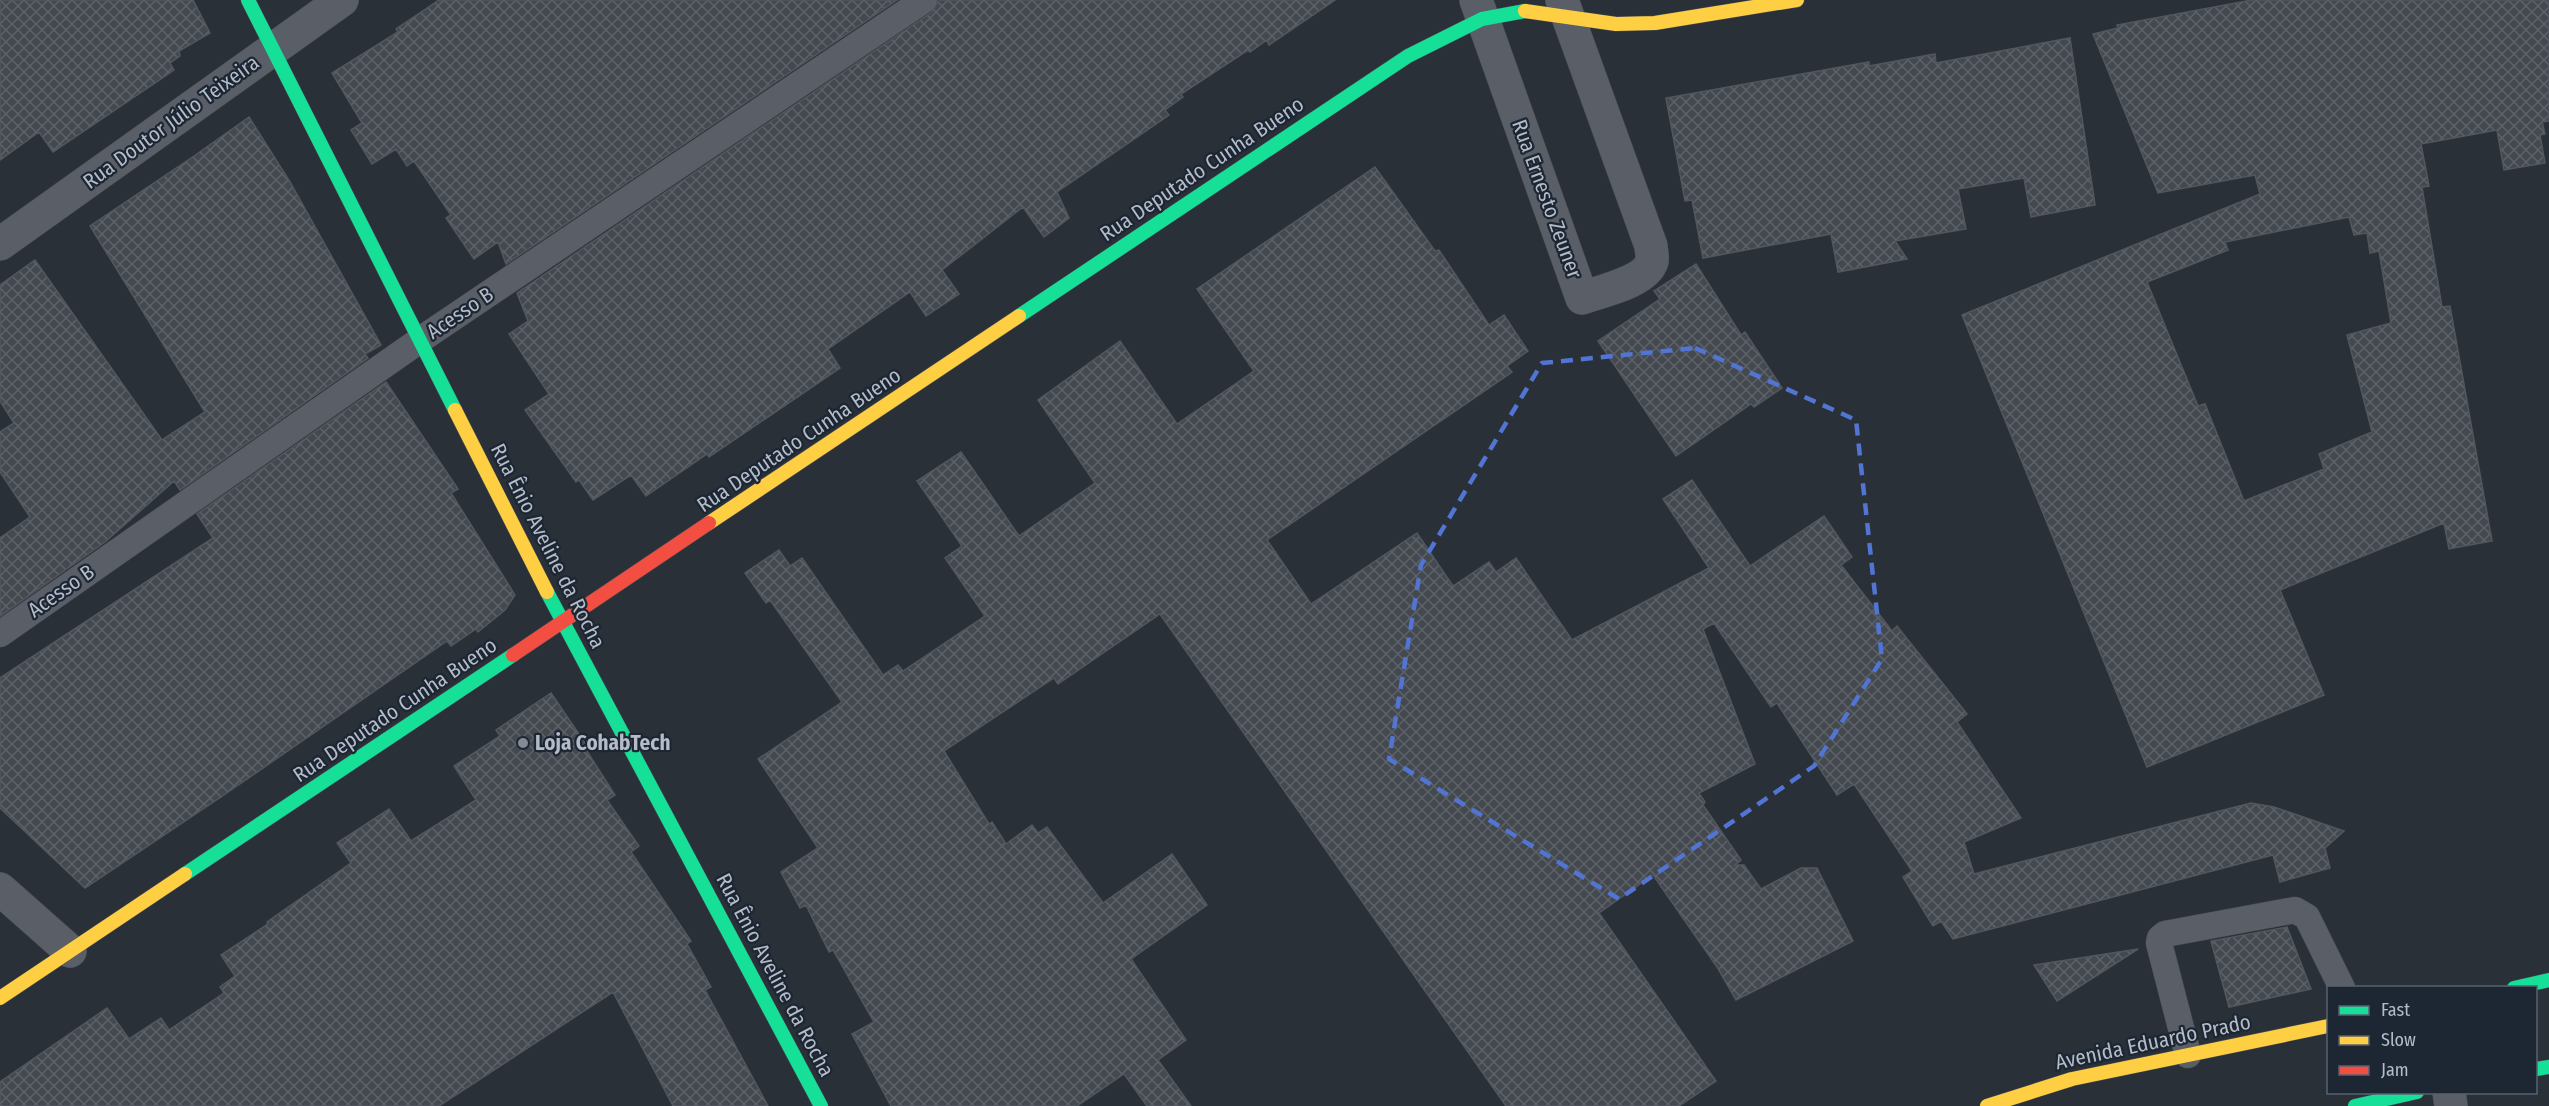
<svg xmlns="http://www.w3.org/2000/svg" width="2549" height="1106" font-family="'Fira Sans Condensed',sans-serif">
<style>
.building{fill:url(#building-cross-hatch);stroke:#52575f;stroke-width:1.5;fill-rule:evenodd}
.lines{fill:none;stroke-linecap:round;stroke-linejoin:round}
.lane-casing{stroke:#484c53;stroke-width:27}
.street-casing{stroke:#484c53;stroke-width:34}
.fast-casing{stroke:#484c53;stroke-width:15}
.slow-casing{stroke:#484c53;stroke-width:15}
.jam-casing{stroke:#484c53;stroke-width:15}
.lane{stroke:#5a5e66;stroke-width:26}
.street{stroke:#5a5e66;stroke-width:33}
.fast{stroke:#16e098;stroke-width:14}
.slow{stroke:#ffcf43;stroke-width:14}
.jam{stroke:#f24e42;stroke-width:14}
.marked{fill:none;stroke:#5274d3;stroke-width:4.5;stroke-dasharray:12 8;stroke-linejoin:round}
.poi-dot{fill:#848b96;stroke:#1d2633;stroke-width:2}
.labels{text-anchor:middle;stroke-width:4.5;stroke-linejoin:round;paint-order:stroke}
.street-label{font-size:21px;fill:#b4bcc9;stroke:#1d2633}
.poi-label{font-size:21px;font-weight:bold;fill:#b4bcc9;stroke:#1d2633;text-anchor:start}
</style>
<defs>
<pattern id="building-cross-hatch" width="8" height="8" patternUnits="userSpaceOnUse" patternTransform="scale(1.5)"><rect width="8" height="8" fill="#444950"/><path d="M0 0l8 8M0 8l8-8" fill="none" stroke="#5d6168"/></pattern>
</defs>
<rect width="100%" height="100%" fill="#2a3038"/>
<path class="building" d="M 0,0 L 193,0 L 210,33 L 179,51 L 180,56 L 170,63 L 174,70 L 53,152 L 39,132 L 0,160 Z
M 439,0 L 897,0 L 506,264 L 498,242 L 474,259 L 446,218 L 451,215 L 414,161 L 407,166 L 396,149 L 372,164 L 351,130 L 362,123 L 332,73 L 398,32 L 396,29 Z
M 939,0 L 1335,0 L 1269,45 L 1267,40 L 1250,52 L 1248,50 L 1181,94 L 1183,97 L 1165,110 L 1169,115 L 1057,192 L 1069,218 L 1044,237 L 1023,207 L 942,270 L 959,294 L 926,316 L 910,292 L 828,349 L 840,368 L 709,457 L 707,454 L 646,496 L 631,475 L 593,500 L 579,480 L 576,482 L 525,410 L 549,394 L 509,334 L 528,321 L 517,293 L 932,12 Z
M 2252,0 L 2549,0 L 2549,121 L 2542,122 L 2545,134 L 2540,135 L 2545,163 L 2504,170 L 2497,130 L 2421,144 L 2429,186 L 2422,187 L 2442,307 L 2450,306 L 2492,541 L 2449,549 L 2444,523 L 2280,590 L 2324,695 L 2147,767 L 1962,315 L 2260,194 L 2255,175 L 2158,193 L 2093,34 L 2118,28 L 2117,25 ZM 2349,217 L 2354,235 L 2367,233 L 2370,253 L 2379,251 L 2391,323 L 2347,335 L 2372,432 L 2319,454 L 2324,469 L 2244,501 L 2205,404 L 2198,406 L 2147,282 L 2228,250 L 2225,242 Z
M 2070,38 L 2095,205 L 2031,217 L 2024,178 L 1958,189 L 1966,229 L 1895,241 L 1907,259 L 1838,272 L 1831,234 L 1703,258 L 1692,200 L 1685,201 L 1666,98 L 1869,62 L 1869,66 L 1935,54 L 1936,63 Z
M 249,117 L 290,182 L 381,345 L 365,354 L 368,358 L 180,490 L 174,481 L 105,542 L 0,616 L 0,538 L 30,517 L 0,472 L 0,432 L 14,423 L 0,401 L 0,285 L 35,260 L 162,440 L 205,412 L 90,226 L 194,156 Z
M 1375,167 L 1435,251 L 1439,250 L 1489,325 L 1504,315 L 1528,351 L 1507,366 L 1512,372 L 1267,540 L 1311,604 L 1417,533 L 1453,586 L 1489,562 L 1496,572 L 1516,558 L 1572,640 L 1709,568 L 1663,499 L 1692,480 L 1750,566 L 1824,516 L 1852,557 L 1841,565 L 1892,631 L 1897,626 L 1967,714 L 1957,722 L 2021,818 L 1964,842 L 1974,874 L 2251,803 L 2274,807 L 2344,831 L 2325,848 L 2330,868 L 2280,882 L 2273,855 L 1953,939 L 1941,921 L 1933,926 L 1903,877 L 1912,871 L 1854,784 L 1837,795 L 1777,703 L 1771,707 L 1714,623 L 1703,629 L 1755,764 L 1699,793 L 1705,802 L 1703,805 L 1741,860 L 1735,865 L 1744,865 L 1761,889 L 1801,868 L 1817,868 L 1853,941 L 1736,1000 L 1717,967 L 1653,875 L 1599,913 L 1716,1081 L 1679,1106 L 1506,1106 L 1160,614 L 1058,684 L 1054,678 L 944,751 L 989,824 L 992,822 L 1006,844 L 1032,825 L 1038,833 L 1047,827 L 1103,903 L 1172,854 L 1207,905 L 1131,959 L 1186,1040 L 1158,1060 L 1191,1106 L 1147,1106 L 1124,1074 L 1077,1106 L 891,1106 L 852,1034 L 874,1022 L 833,950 L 829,952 L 806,905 L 800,908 L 781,872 L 818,848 L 758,759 L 842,702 L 770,600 L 766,603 L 745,573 L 779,550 L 790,566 L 802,558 L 883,675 L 898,665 L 903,671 L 985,616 L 945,558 L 962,546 L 917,481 L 961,452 L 1019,536 L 1095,483 L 1038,400 L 1120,341 L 1177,424 L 1254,371 L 1197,289 Z
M 1696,264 L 1741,335 L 1745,332 L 1782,388 L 1754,407 L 1751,404 L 1676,456 L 1598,341 L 1660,299 L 1654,291 Z
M 386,382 L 458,489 L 451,493 L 515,595 L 505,610 L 478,632 L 476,629 L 451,646 L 447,641 L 221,797 L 85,888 L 0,808 L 0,678 L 213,538 L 197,514 Z
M 551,693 L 585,743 L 583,745 L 615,795 L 607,800 L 639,846 L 631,852 L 691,941 L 687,944 L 711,987 L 705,990 L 768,1106 L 673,1106 L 613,992 L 439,1106 L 0,1106 L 0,1082 L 107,1008 L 129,1039 L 161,1018 L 169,1030 L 224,993 L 220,987 L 235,976 L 221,955 L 268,924 L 267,922 L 351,863 L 337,843 L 389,809 L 411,841 L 476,800 L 454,766 L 500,736 L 496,730 Z
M 2287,927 L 2311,989 L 2229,1007 L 2211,941 Z
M 2138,949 L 2057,1001 L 2034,965 Z"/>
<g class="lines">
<g class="lane-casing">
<path id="lane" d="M 0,634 L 420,340 L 924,0
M 2188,1055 L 2159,943 L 2160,938 L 2165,934 L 2295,910 L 2307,917 L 2342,988"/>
</g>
<g class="street-casing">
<path id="street" d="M 1476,0 L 1582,298 C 1601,291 1646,282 1652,261 C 1653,257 1651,250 1651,246 L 1562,0
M 0,244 L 342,0
M 0,889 L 70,951
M 2449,1092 L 2451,1106"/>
</g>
<g class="fast-casing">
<path id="fast" d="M 248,0 L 455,410
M 1019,316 L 1408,56 L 1482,19 L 1525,11
M 547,592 L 821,1106
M 185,874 L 513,655
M 2514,988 L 2549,980
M 2536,1069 L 2549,1067
M 2355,1106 L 2417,1092"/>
</g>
<g class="slow-casing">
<path id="slow" d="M 1525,11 L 1616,24 L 1655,23 L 1797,0
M 455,410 L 547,592
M 709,523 L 1019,316
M 0,998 L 185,874
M 1987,1106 L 2072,1079 L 2328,1026"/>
</g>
<g class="jam-casing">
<path id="jam" d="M 513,655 L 709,523"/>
</g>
<use href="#lane" class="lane"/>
<use href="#street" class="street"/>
<use href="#fast" class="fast"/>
<use href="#slow" class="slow"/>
<use href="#jam" class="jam"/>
</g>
<path class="marked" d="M 1695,348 L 1856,420 L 1882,659 L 1814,766 L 1619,899 L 1389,759 L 1421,565 L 1542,363 Z"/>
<circle class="poi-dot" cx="523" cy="743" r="6"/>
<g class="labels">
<g class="street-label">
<text transform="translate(171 122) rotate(-36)" y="7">Rua Doutor Júlio Teixeira</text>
<text transform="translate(1202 169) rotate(-34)" y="7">Rua Deputado Cunha Bueno</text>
<text transform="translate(1547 199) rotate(70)" y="7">Rua Ernesto Zeuner</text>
<text transform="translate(460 313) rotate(-34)" y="7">Acesso B</text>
<text transform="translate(799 440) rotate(-34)" y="7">Rua Deputado Cunha Bueno</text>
<text transform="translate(548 546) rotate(63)" y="7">Rua Ênio Aveline da Rocha</text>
<text transform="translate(61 591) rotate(-35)" y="7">Acesso B</text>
<text transform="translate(395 710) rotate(-34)" y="7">Rua Deputado Cunha Bueno</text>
<text transform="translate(775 975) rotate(62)" y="7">Rua Ênio Aveline da Rocha</text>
<text transform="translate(2153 1042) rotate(-12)" y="7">Avenida Eduardo Prado</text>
</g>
<g class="poi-label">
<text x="535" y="750">Loja CohabTech</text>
</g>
</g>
<rect x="2327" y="986" width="210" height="108" fill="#1d2633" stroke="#59626f" stroke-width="1.5"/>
<rect x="2339" y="1006" width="30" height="9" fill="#16e098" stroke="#59626f" stroke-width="1.5"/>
<text x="2381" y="1016" font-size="18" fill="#b4bcc9">Fast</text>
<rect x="2339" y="1036" width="30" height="9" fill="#ffcf43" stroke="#59626f" stroke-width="1.5"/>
<text x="2381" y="1046" font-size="18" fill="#b4bcc9">Slow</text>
<rect x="2339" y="1066" width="30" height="9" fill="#f24e42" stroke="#59626f" stroke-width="1.5"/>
<text x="2381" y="1076" font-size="18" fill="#b4bcc9">Jam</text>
</svg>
